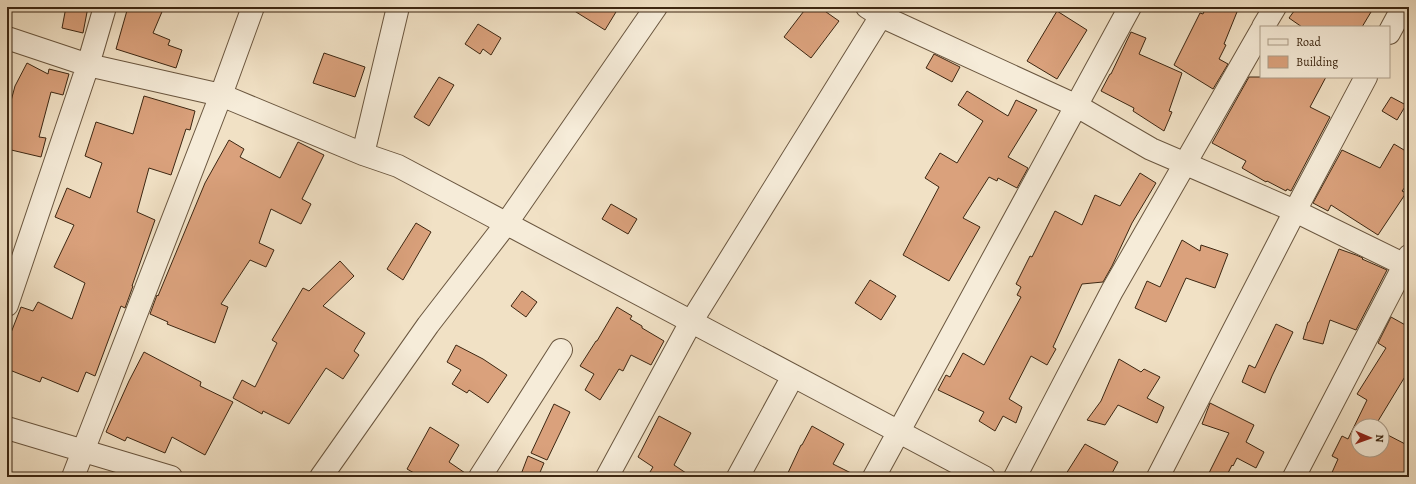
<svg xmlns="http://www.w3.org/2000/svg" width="1416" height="484" font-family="Alegreya,serif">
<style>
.building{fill:#daa17c;stroke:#3d2712}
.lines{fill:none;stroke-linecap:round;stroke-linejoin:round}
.street-casing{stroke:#6a563f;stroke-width:24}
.street{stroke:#f6ecd9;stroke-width:22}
</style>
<rect width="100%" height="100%" fill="#f1e1c5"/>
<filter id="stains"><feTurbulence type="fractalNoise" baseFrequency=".005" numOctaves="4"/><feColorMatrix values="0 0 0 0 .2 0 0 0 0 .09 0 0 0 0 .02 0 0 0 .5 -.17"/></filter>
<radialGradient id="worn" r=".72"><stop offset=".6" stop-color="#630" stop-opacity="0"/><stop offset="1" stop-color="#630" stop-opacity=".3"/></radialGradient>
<path class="building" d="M 66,7 L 88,7 L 83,33 L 62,28 Z
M 128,7 L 164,7 L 153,33 L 170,40 L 168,45 L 182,50 L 176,68 L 116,49 Z
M 568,7 L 619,7 L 605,30 Z
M 807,7 L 819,7 L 839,21 L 811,58 L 784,37 Z
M 1206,7 L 1239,7 L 1224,44 L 1226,45 L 1219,59 L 1228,64 L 1213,89 L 1174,65 L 1200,13 L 1203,14 Z
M 1297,7 L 1374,7 L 1362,27 L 1302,27 L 1289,18 Z
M 1057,11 L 1087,30 L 1057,79 L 1027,61 Z
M 478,24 L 501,38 L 491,55 L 483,49 L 480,54 L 465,44 Z
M 1131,32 L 1146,38 L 1139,54 L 1182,73 L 1169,111 L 1172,112 L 1164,131 L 1133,111 L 1134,108 L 1101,91 L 1110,74 L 1111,74 Z
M 324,53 L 365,67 L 355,97 L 313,83 Z
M 934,54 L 960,67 L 952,82 L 926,68 Z
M 27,63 L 48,74 L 49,69 L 69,74 L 63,95 L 51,92 L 39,137 L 46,138 L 41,157 L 7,149 L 7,116 L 15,86 Z
M 439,77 L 454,85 L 429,126 L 414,117 Z
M 1249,77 L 1326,77 L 1310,107 L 1330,117 L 1291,191 L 1287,189 L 1286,191 L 1267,181 L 1266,182 L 1242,168 L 1246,161 L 1212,143 Z
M 967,91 L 1008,116 L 1016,100 L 1037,110 L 1008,157 L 1028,168 L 1017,188 L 998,178 L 997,181 L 989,177 L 963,218 L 980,227 L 949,281 L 903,255 L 939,187 L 925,178 L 940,153 L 957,163 L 983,121 L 958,105 Z
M 144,96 L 195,111 L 190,130 L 186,129 L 171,175 L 149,168 L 137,212 L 155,220 L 132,286 L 133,286 L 125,308 L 121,306 L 95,376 L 86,372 L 78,392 L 42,377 L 40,382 L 7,369 L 7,343 L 21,307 L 33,311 L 38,302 L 72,319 L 85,283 L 54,267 L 74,225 L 55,217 L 67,188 L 90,198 L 102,163 L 85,156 L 96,122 L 133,134 Z
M 1391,97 L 1406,105 L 1397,120 L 1382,111 Z
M 229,140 L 244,149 L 240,157 L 280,178 L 298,142 L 324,155 L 302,199 L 311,204 L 301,224 L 271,209 L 259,243 L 274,250 L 266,267 L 250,260 L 221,304 L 228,307 L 215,343 L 167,324 L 168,322 L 150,314 L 157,295 L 158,296 L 205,183 Z
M 1394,144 L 1409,153 L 1409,182 L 1402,191 L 1406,193 L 1378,235 L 1331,205 L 1328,211 L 1313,203 L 1342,150 L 1380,168 Z
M 1140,173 L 1156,183 L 1132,223 L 1112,266 L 1103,282 L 1082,284 L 1053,347 L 1056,349 L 1047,365 L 1031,356 L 1009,399 L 1022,407 L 1016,423 L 1003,416 L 995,431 L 979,421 L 984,412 L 938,390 L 946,375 L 950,377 L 963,353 L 984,365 L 1021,297 L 1017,295 L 1021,287 L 1016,284 L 1030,256 L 1032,257 L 1055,211 L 1082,225 L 1095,195 L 1120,206 Z
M 611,204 L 637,219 L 628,234 L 602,219 Z
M 416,223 L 431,232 L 403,280 L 387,269 Z
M 1182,240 L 1200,251 L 1201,245 L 1228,254 L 1215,288 L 1186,278 L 1166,322 L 1135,308 L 1147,281 L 1160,287 Z
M 1339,249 L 1356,255 L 1363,258 L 1362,259 L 1387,270 L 1356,330 L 1330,320 L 1323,344 L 1303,339 L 1308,322 L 1309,322 Z
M 340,261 L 354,276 L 323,306 L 365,333 L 354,351 L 359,355 L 343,379 L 326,368 L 289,424 L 263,411 L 262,414 L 233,398 L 242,380 L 255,387 L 277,343 L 272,340 L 303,288 L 309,291 Z
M 870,280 L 896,296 L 881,320 L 855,303 Z
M 522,291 L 537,302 L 526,317 L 511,306 Z
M 617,307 L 632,316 L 630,319 L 642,326 L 642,328 L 664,341 L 651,365 L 631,355 L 623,371 L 619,369 L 600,400 L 585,390 L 594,374 L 580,366 L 596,341 L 597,341 Z
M 1391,317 L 1409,327 L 1409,370 L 1375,426 L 1358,426 L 1358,450 L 1382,450 L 1382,432 L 1409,446 L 1409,465 L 1403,477 L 1330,477 L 1338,459 L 1332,456 L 1342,436 L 1348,439 L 1367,400 L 1357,394 L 1386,348 L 1378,343 Z
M 1276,324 L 1293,332 L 1272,376 L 1265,393 L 1242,382 L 1249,365 L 1255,368 Z
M 456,345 L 483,359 L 507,375 L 488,403 L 469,390 L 467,393 L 452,384 L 461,370 L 447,362 Z
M 144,352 L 201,382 L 200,386 L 233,402 L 205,455 L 172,437 L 165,453 L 127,437 L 125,441 L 106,432 L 129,381 Z
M 1119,359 L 1141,372 L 1144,369 L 1160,377 L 1147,398 L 1164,407 L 1157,423 L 1118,405 L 1105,425 L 1087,420 L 1101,401 Z
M 1210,403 L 1254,425 L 1246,442 L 1264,452 L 1256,468 L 1237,458 L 1233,466 L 1232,465 L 1226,477 L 1207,477 L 1229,433 L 1202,424 Z
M 554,404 L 570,412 L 547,460 L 531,453 Z
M 659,416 L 691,433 L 674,465 L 692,477 L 647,477 L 653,467 L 638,457 Z
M 812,426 L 844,444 L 833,464 L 859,477 L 786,477 L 801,445 L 802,445 Z
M 430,427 L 459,445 L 449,462 L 468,475 L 468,477 L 421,477 L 407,469 Z
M 1085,444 L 1118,462 L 1110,477 L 1064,477 Z
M 528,456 L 544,463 L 538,477 L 520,477 Z"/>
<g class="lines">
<g class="street-casing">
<path id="street" d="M 867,7 L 881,16 L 1077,106 L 1151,149 L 1295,211 L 1409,267
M 1263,27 L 1275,7
M 1389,33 L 1403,7
M 7,38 L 88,65 L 221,95 L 363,154 L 398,166 L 984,477
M 363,154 L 398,7
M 7,305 L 88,65 L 105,7
M 7,428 L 171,477
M 73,477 L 221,95 L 253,7
M 321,477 L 428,325 L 506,224 L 656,7
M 480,477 L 561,350
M 607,477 L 691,322 L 881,16
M 738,477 L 793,376
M 874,477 L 1130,7
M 1015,477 L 1112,291 L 1261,31
M 1158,477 L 1295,211 L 1366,77
M 1294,477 L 1409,256"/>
</g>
<use href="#street" class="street"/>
</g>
<rect width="1416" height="484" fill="none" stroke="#f1e1c5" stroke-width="24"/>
<rect x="8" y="8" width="1400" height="468" fill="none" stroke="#3d2712" stroke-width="2"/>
<rect x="12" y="12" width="1392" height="460" fill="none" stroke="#3d2712"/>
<rect x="1260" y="26" width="130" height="52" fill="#f6ecd9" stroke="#ac9d89"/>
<rect x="1268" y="39" width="20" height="6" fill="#f6ecd9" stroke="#ac9d89"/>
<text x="1296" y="46" font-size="12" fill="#3d2712">Road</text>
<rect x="1268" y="56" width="20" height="12" fill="#daa17c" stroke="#ac9d89"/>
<text x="1296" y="66" font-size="12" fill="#3d2712">Building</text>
<g transform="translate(1370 438) rotate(92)"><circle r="19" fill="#f6ecd9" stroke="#ac9d89"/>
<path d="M0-3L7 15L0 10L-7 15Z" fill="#8f2418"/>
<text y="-6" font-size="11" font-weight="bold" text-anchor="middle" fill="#3d2712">N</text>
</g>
<rect width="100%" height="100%" filter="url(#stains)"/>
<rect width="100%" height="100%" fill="url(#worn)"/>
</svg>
